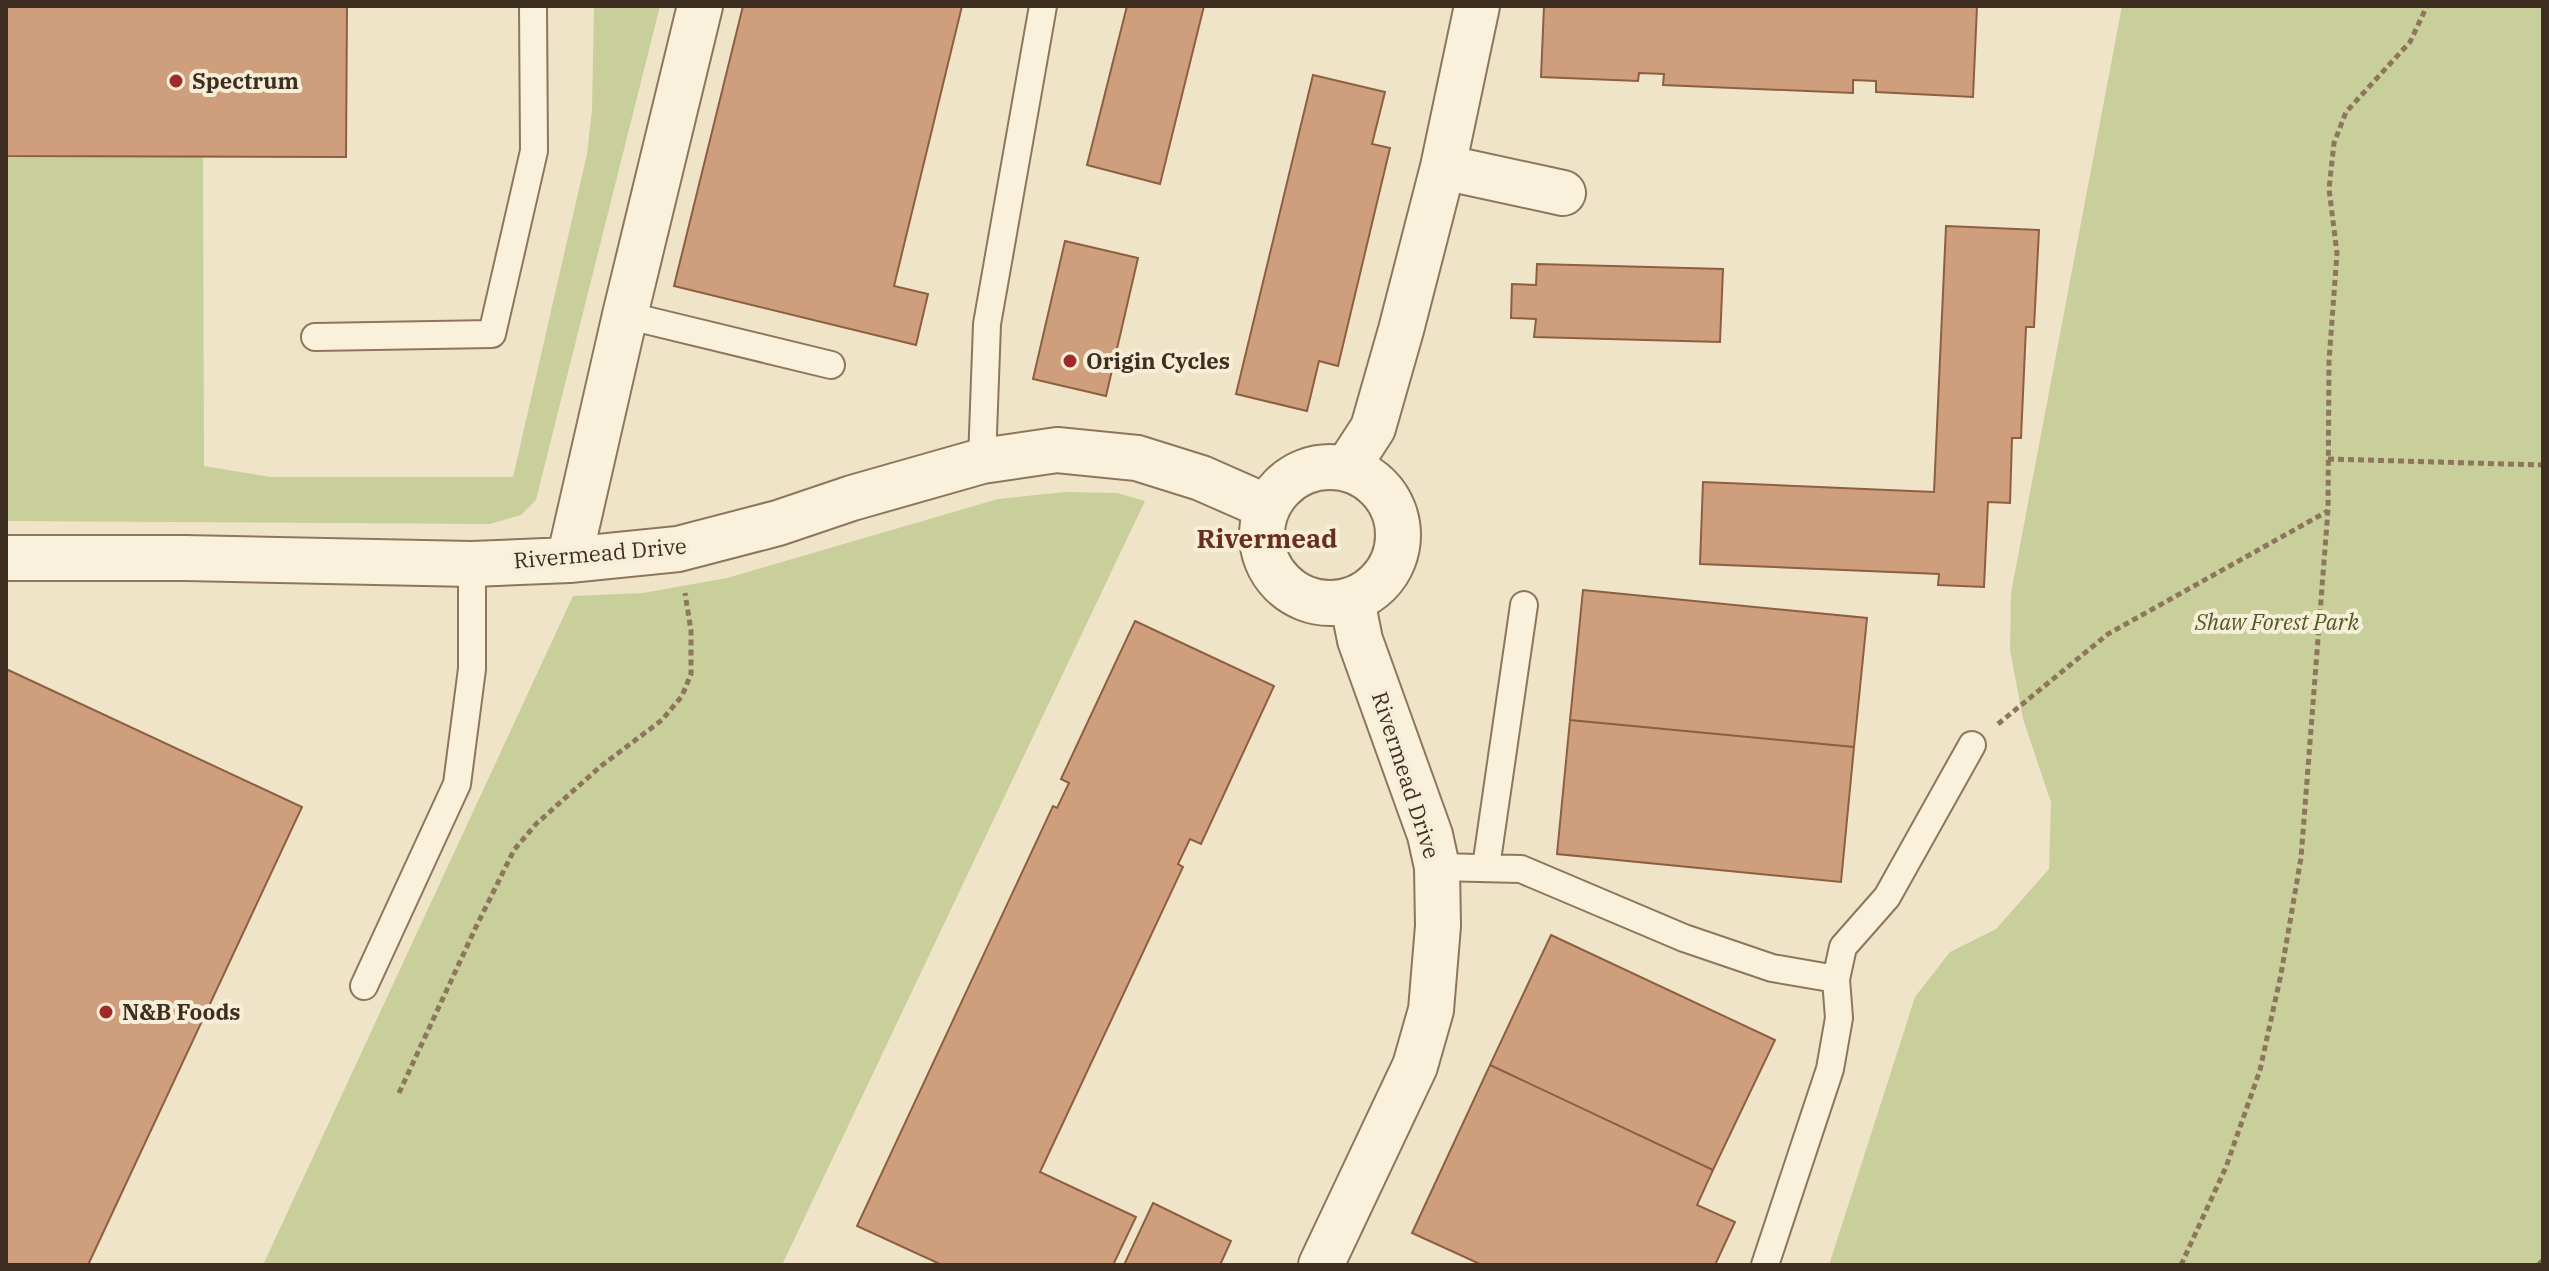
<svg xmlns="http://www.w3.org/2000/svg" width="2549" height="1271" font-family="'IBM Plex Serif',serif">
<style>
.green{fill:#c9cf9b}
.building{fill:#cf9f7d;stroke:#8d5f41;stroke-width:2}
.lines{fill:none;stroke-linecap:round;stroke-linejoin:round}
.lane-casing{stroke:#8d765c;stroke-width:30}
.street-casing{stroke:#8d765c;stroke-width:48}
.path{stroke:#8d765c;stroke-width:5;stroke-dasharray:6 4;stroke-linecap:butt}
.lane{stroke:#faf1dc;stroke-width:26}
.street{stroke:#faf1dc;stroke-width:44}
.poi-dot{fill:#9e2a2b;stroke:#f7eed8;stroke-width:3}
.labels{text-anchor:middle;stroke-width:8;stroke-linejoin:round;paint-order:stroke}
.poi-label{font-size:22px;font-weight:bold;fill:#3d2e20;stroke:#f7eed8;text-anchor:start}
.street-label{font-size:22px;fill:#3d2e20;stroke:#f7eed8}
.park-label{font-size:22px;font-style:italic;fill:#4d5a26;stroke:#f7eed8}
.quarter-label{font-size:26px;font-weight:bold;fill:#6b2e1e;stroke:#f7eed8}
</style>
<rect width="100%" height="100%" fill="#f0e4c8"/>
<path class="green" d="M 594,6 L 660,6 L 536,500 L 521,515 L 490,524 L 6,521 L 6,156 L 203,157 L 204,466 L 271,477 L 513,477 L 587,154 L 592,110 Z
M 2122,6 L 2543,6 L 2543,1265 L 1829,1265 L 1915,997 L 1950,952 L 1996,929 L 2049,869 L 2051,802 L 2023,719 L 2010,650 L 2011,593 Z
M 1065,492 L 1117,493 L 1145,501 L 782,1265 L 263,1265 L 573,596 L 643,593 L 727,578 L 998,499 Z"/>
<path class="building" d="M 6,6 L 347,6 L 346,157 L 6,156 Z
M 743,6 L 962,6 L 894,286 L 928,294 L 916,345 L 674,286 Z
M 1127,6 L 1204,6 L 1160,184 L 1087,165 Z
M 1544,6 L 1977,6 L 1973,97 L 1876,92 L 1876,81 L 1853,80 L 1853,93 L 1663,85 L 1664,74 L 1639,73 L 1638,81 L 1541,77 Z
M 1313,75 L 1385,92 L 1372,144 L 1390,148 L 1338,366 L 1319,361 L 1307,411 L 1236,394 Z
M 1946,226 L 2039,230 L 2034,327 L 2026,327 L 2021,438 L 2012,438 L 2010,503 L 1988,502 L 1984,587 L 1938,585 L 1939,574 L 1700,564 L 1703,482 L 1934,492 Z
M 1065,241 L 1138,258 L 1106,396 L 1033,379 Z
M 1537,264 L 1723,269 L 1720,342 L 1534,337 L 1536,319 L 1511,318 L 1512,284 L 1536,285 Z
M 1583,590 L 1867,618 L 1854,747 L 1570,720 Z
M 1135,621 L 1274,686 L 1201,844 L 1190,839 L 1178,864 L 1183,867 L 1040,1172 L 1136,1217 L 1113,1265 L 942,1265 L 857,1226 L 1053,806 L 1057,808 L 1069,783 L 1061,779 Z
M 6,669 L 302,807 L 88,1265 L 6,1265 Z
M 1570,720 L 1854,747 L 1841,882 L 1557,854 Z
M 1551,935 L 1775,1040 L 1713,1170 L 1490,1065 Z
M 1490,1065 L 1713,1170 L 1697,1205 L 1735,1222 L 1715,1265 L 1482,1265 L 1412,1233 Z
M 1153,1203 L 1231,1241 L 1220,1265 L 1124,1265 Z"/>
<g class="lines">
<g class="lane-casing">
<path id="lane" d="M 625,315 L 831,365
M 315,337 L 492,334 L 534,151 L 533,6
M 982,461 L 987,324 L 1043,6
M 1437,867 L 1521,869 L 1684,938 L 1772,968 L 1836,979
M 1486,867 L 1524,605
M 364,986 L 457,784 L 472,669 L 472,564
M 1765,1265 L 1830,1069 L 1839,1018 L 1836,979 L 1843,947 L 1887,897 L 1972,745"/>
</g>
<g class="street-casing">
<path id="street" d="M 1443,167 L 1563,193
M1262 535a68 68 0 1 1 136 0a68 68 0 1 1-136 0Z
M 1347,468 L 1373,428 L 1401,330 L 1443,167 L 1477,6
M 6,558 L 185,558 L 472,564 L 569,560 L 678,549 L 778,523 L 852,498 L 982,461 L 1057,450 L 1137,458 L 1201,478 L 1267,507
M 569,560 L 625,315 L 700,6
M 1321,1265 L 1415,1066 L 1431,1010 L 1438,926 L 1437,867 L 1430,835 L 1360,640 L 1352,600"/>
</g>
<path class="path" d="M 2328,459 L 2543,465
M 1998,724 L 2108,634 L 2328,511
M 399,1093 L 476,927 L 514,850 L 536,824 L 601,766 L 662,720 L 682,696 L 691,674 L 691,631 L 685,593
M 2181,1265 L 2226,1167 L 2260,1070 L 2281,974 L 2301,858 L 2328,510 L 2329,361 L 2337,253 L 2329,189 L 2334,143 L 2346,112 L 2410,42 L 2427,6
M 2538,1265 L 2543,1260"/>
<use href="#lane" class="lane"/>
<use href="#street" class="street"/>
</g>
<g class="poi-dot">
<circle cx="176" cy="81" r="8"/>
<circle cx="1070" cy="361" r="8"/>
<circle cx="106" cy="1012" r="8"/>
</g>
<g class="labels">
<g class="poi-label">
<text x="192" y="89">Spectrum</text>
<text x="1086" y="369">Origin Cycles</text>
<text x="122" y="1020">N&amp;B Foods</text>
</g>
<g class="street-label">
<text transform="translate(600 553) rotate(-5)" y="8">Rivermead Drive</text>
<text transform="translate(1406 775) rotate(72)" y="8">Rivermead Drive</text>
</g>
<g class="park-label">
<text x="2277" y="630">Shaw Forest Park</text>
</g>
<g class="quarter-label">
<text x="1267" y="548">Rivermead</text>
</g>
</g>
<rect width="2549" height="1271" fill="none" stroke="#3d2e20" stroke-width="16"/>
</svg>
